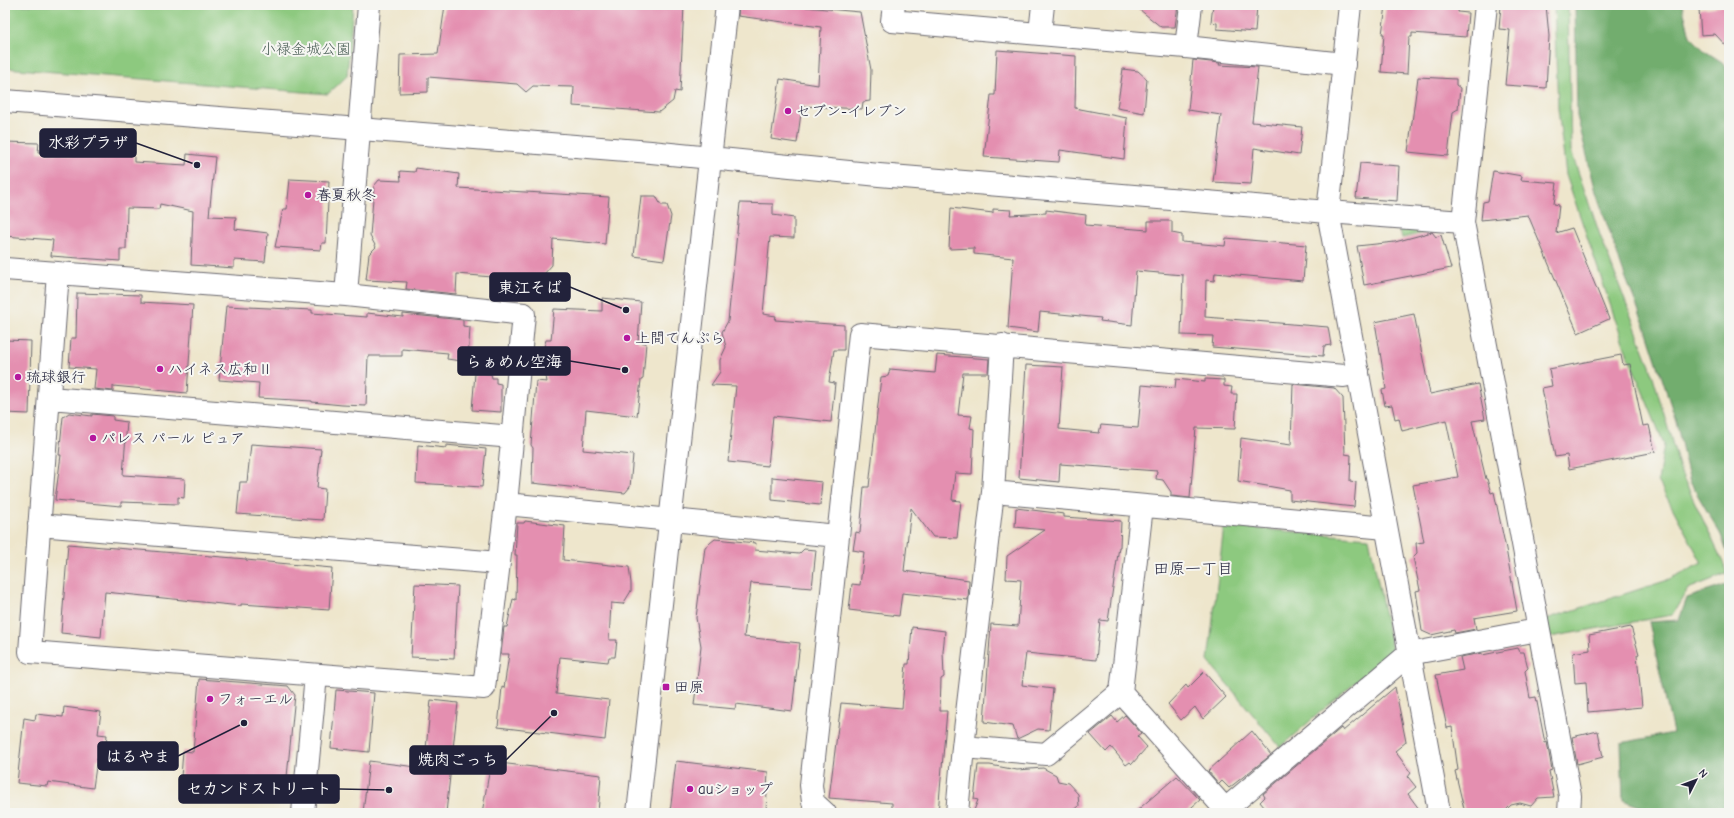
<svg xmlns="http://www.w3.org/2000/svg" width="1734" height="818" font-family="'Comic Neue','Klee One',sans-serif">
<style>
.green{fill:#8dc97f;stroke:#58765d}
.forest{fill:#72ad6e;stroke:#4a6854}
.building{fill:#e48fb0}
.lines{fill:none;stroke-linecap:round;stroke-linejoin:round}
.street-casing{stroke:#69676e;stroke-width:24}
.secondary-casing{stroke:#69676e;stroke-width:24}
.street{stroke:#fff;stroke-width:22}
.secondary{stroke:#fff;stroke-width:22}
.poi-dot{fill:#b5179e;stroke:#f6f6f2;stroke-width:1.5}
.labels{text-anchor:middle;stroke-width:4;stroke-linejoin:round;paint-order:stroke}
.park-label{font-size:15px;fill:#475c53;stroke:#f6f6f2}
.poi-label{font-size:15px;fill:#22223b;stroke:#f6f6f2;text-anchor:start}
.neighbourhood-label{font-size:16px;fill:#22223b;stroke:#f6f6f2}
.leader{fill:none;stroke:#22223b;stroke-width:1.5}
.callout-dot{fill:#22223b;stroke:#f6f6f2;stroke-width:1.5}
.callout{fill:#22223b;stroke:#22223b;stroke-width:1.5}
.callout-label{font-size:16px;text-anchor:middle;font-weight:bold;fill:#fff}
</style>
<rect width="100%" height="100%" fill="#f6f6f2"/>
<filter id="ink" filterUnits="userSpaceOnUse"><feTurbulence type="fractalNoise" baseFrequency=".025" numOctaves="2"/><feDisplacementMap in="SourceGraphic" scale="8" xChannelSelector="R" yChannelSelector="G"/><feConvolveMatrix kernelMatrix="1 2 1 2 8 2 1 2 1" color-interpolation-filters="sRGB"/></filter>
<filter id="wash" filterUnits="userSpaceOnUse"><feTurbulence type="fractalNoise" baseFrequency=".012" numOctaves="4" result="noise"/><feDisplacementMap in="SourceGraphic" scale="16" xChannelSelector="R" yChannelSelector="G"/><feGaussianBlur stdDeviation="0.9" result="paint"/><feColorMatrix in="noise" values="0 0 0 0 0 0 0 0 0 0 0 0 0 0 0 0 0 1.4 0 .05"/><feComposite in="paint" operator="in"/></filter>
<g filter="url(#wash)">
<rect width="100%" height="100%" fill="#eee6cc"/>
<path class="green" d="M 5,5 L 353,5 L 347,76 L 328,94 L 5,68 Z
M 1554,5 L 1568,5 L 1571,151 L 1600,235 L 1650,366 L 1681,473 L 1728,573 L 1688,589 L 1672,615 L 1550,637 L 1546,619 L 1665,581 L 1702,563 L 1658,481 L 1664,444 L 1625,348 L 1566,175 L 1558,109 Z
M 1399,229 L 1431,231 L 1402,238 Z
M 1224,526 L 1369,538 L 1392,650 L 1280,747 L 1208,661 Z"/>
<path class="forest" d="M 1575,5 L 1682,5 L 1690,36 L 1705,51 L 1725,64 L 1729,79 L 1729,558 L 1721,535 L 1690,482 L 1676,421 L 1646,329 L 1623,271 L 1596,192 L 1577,116 Z
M 1729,584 L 1729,813 L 1657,813 L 1623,800 L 1621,743 L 1673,733 L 1649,622 L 1679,620 L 1687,598 Z"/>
<g id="blocks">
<path class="building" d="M 445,5 L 527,5 L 579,8 L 579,5 L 684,5 L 680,92 L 675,91 L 673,101 L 659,112 L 573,106 L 574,87 L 533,86 L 526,92 L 517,84 L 428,77 L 428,92 L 399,93 L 400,55 L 438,54 Z
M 739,5 L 794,5 L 794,6 L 860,12 L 871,70 L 870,101 L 863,102 L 862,109 L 802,106 L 797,143 L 771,139 L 780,79 L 818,85 L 821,27 L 738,16 Z
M 1134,5 L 1178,5 L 1175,27 L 1161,27 Z
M 1213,5 L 1257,5 L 1255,32 L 1217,29 L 1217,23 L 1211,22 Z
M 1393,5 L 1459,5 L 1458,12 L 1468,13 L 1466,37 L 1412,33 L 1412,37 L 1409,37 L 1407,74 L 1381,72 L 1384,34 L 1382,34 L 1386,6 L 1393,7 Z
M 1501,5 L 1546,5 L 1549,36 L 1546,88 L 1505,85 L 1510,30 L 1499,29 Z
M 1729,5 L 1729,49 L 1715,34 L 1701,35 L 1699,9 Z
M 997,50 L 1076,56 L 1075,108 L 1127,118 L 1124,159 L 1060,150 L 1059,162 L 984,157 L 991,95 L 995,95 Z
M 1193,60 L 1220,63 L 1219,65 L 1258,67 L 1252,122 L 1302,127 L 1299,155 L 1254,148 L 1251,184 L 1213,182 L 1221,115 L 1188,110 Z
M 1123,69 L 1138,71 L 1147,79 L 1144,113 L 1117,108 Z
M 1418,77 L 1456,79 L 1456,85 L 1460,88 L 1458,109 L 1453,112 L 1448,156 L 1408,152 Z
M 5,142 L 39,143 L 38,152 L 109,157 L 109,148 L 134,149 L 134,162 L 186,165 L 187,154 L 215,157 L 209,216 L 236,217 L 235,229 L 268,233 L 265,262 L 234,260 L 234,268 L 191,265 L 193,211 L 160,204 L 159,209 L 127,208 L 126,249 L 120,249 L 120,261 L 51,256 L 53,240 L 5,236 Z
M 1360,163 L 1399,166 L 1397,201 L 1356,198 Z
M 416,168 L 459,174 L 458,188 L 609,197 L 605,244 L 553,239 L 552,265 L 538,281 L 457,274 L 456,294 L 406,289 L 407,282 L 366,280 L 369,254 L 376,247 L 370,236 L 374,186 L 379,180 L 401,181 L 400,171 L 415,172 Z
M 1493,171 L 1522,176 L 1521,180 L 1557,183 L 1554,204 L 1559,205 L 1556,233 L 1572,228 L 1609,319 L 1578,333 L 1528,215 L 1481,220 L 1483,202 L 1488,201 Z
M 290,179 L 329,181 L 326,243 L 322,243 L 321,250 L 275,247 L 283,209 L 287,209 Z
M 641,196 L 656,196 L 661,205 L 667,205 L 671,216 L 664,260 L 634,256 Z
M 740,203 L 773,204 L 773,215 L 794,218 L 794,238 L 770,237 L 763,314 L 776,316 L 775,320 L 844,325 L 844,350 L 834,350 L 829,382 L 835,383 L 831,422 L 773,416 L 768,466 L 728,462 L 736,386 L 711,385 L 720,372 L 720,360 L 726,347 L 722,332 L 728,321 Z
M 951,208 L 993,213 L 993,209 L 1011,210 L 1010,215 L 1046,213 L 1046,210 L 1086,215 L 1085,225 L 1148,230 L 1148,221 L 1172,221 L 1172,233 L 1182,235 L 1182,242 L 1225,246 L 1226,238 L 1306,245 L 1303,281 L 1215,273 L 1214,281 L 1206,280 L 1205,317 L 1328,327 L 1331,345 L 1324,346 L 1323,356 L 1212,347 L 1213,336 L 1181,335 L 1183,275 L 1136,271 L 1132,325 L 1100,321 L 1101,318 L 1040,312 L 1038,332 L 1008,328 L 1013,258 L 974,254 L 974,248 L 949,249 Z
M 1432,232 L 1436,237 L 1441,235 L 1451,268 L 1364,285 L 1357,246 L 1395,242 Z
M 77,293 L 141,295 L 141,302 L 193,305 L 187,393 L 113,386 L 113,391 L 94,389 L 96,369 L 69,367 L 71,338 L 76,338 Z
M 602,298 L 641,302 L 638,342 L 646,343 L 643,379 L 641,380 L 637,416 L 586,410 L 583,450 L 633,455 L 630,487 L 625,493 L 532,483 L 533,448 L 531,445 L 536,381 L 547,382 L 542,354 L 546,340 L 551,340 L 554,309 L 602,311 Z
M 226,306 L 312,310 L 312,313 L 367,317 L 367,313 L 403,317 L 403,314 L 463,320 L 463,326 L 470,327 L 468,362 L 447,359 L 448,353 L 402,349 L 402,356 L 368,356 L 366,406 L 342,405 L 312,402 L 312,401 L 258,398 L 259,383 L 219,380 Z
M 1414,314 L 1430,394 L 1478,384 L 1485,419 L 1472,421 L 1486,479 L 1487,479 L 1491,493 L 1494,492 L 1506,549 L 1517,611 L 1474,618 L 1476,629 L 1455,633 L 1454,630 L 1431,635 L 1422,631 L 1416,591 L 1420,590 L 1413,557 L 1417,553 L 1416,543 L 1424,542 L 1413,485 L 1458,477 L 1446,420 L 1402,431 L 1399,418 L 1395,419 L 1392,405 L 1385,406 L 1382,390 L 1386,389 L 1375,322 Z
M 5,340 L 31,341 L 29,414 L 5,413 Z
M 937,355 L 989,359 L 988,373 L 963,373 L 958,415 L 972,416 L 970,428 L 974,429 L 972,474 L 955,473 L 952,500 L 961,501 L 957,538 L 933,537 L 911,508 L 904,571 L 969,580 L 968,600 L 902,593 L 899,616 L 849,610 L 852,584 L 860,585 L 864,552 L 853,550 L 856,532 L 860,533 L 864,487 L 869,487 L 881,377 L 888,376 L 890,369 L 935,373 Z
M 1621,355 L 1623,365 L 1630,364 L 1643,426 L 1649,425 L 1655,452 L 1569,469 L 1567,455 L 1555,457 L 1542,388 L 1552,386 L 1549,369 Z
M 1026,365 L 1063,367 L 1059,429 L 1099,433 L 1101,425 L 1138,428 L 1142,385 L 1175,388 L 1176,379 L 1205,382 L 1205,379 L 1224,380 L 1224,386 L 1232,387 L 1231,394 L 1237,394 L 1235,429 L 1196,428 L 1190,498 L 1171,496 L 1171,492 L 1163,480 L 1156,479 L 1157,471 L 1060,464 L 1059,482 L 1019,478 Z
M 475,373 L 491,374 L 492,378 L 496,378 L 496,383 L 501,384 L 501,412 L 472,410 Z
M 1293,384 L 1334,388 L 1343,398 L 1345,454 L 1351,455 L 1350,481 L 1356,482 L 1354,507 L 1290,500 L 1290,490 L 1238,481 L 1241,438 L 1291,445 Z
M 69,413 L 92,416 L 92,414 L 113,416 L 113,420 L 127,422 L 123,475 L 185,479 L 184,498 L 178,497 L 178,504 L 121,502 L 121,506 L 55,500 L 61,455 L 59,455 L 63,417 Z
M 251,444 L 321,449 L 317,488 L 325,489 L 323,520 L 237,514 L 240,482 L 247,482 Z
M 418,445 L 446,448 L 446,445 L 486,449 L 482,487 L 416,483 Z
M 772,477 L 822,482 L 820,505 L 772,500 Z
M 1016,508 L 1064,514 L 1064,517 L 1121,521 L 1120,547 L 1119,547 L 1108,621 L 1100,620 L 1096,660 L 1026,653 L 1022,685 L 1053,689 L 1049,730 L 1038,729 L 1017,739 L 1013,726 L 984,722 L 991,624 L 1018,626 L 1021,580 L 1006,579 L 1007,556 L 1045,530 L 1015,527 Z
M 525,521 L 565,526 L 563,560 L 629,567 L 631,583 L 631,591 L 623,604 L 611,603 L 609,640 L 617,640 L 615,657 L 609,657 L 608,662 L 560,657 L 556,694 L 609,700 L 605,740 L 498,727 L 502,687 L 504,688 L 509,654 L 501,654 L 504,627 L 507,627 L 513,599 L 516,600 L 517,555 L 515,555 L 517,523 L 524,523 Z
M 715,539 L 756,543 L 755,550 L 799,554 L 804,549 L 816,550 L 812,588 L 751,583 L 744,637 L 800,643 L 792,711 L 736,704 L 735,709 L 694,705 L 701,646 L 696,618 L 705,547 Z
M 68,544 L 246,559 L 246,560 L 332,568 L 329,610 L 241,604 L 241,606 L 105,592 L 101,637 L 61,633 Z
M 415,584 L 458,586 L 454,659 L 411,657 Z
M 912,627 L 945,631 L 943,652 L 944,677 L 941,679 L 940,711 L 947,711 L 938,813 L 892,813 L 892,803 L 829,798 L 841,703 L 902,708 L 906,664 L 909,664 Z
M 1631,627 L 1639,654 L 1637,655 L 1642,707 L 1588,712 L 1586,682 L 1575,683 L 1573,653 L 1590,650 L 1589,635 Z
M 1518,648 L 1520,652 L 1524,652 L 1528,668 L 1525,671 L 1530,698 L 1536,697 L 1545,743 L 1547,742 L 1552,770 L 1549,771 L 1554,797 L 1538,798 L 1531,806 L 1520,803 L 1511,805 L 1503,813 L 1465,813 L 1455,771 L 1458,770 L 1452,727 L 1447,728 L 1436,675 L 1463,670 L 1460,657 L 1482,653 L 1482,655 Z
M 1204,672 L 1226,697 L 1203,719 L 1195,707 L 1181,720 L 1168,704 L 1186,685 L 1188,688 Z
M 199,679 L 288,686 L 295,695 L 286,787 L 271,800 L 180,790 L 183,751 L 193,752 Z
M 1395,687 L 1406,742 L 1395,751 L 1411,773 L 1408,777 L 1416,787 L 1408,794 L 1422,813 L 1269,813 L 1260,802 L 1265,797 L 1263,794 L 1341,728 L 1343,731 Z
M 336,690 L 374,693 L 369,752 L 331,748 Z
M 431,700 L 458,703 L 446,813 L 363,813 L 369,761 L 424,768 Z
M 64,707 L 101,712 L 98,734 L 107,735 L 104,760 L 97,759 L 93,788 L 48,782 L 47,786 L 17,783 L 24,718 L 35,720 L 36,714 L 63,717 Z
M 1125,715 L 1141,733 L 1137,736 L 1147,747 L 1132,764 L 1130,762 L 1126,765 L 1111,747 L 1106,752 L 1090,734 L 1112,716 L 1117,722 Z
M 1252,731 L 1271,755 L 1229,788 L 1222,781 L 1219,784 L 1208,771 Z
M 1598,731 L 1603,757 L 1577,764 L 1572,737 Z
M 676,761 L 768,772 L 766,811 L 754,810 L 753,813 L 670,813 Z
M 491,762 L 601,775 L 598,813 L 482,813 Z
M 978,765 L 990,765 L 1017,770 L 1043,768 L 1056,775 L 1058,781 L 1068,783 L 1078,794 L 1079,806 L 1071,813 L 973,813 L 978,800 L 974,799 Z
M 1177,776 L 1200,800 L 1185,813 L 1134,813 Z"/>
</g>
</g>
<g filter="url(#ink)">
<use href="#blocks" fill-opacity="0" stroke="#69676e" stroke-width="1"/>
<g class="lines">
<g class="street-casing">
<path id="street" d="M 894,5 L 892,21 L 1186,47 L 1344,64
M 1486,5 L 1463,222 L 1570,796 L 1569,813
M 1040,33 L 1043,5
M 1186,47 L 1191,5
M 1328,212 L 1463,222
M 5,269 L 332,294 L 346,295 L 524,314 L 506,504 L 484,688 L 30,652 L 58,273
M 346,295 L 369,5
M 50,398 L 513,437
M 993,492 L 1386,528
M 506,504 L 838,536
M 39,525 L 499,563
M 1121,692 L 1225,809
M 963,747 L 1046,754 L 1121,692 L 1142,506
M 303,813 L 316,675
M 825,813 L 813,802 L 811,785 L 860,334 L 1344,376 L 1358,372
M 957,813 L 963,747 L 993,492 L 1002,345
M 1221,813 L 1409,654 L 1538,630"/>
</g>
<g class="secondary-casing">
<path id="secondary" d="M 1350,5 L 1328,212 L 1438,806 L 1437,813
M 5,101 L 651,152 L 879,175 L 1328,212
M 638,813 L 727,5"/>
</g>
<use href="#street" class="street"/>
<use href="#secondary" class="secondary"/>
</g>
</g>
<g class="poi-dot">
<circle cx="788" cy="111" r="4"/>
<circle cx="308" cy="195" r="4"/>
<circle cx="627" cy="338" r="4"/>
<circle cx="160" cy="369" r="4"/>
<circle cx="18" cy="377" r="4"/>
<circle cx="93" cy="438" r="4"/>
<rect x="662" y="683" width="8" height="8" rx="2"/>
<circle cx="210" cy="699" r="4"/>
<circle cx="690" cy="789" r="4"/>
</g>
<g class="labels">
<g class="park-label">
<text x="306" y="54">小禄金城公園</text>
</g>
<g class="poi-label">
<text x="796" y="116">セブン-イレブン</text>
<text x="316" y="200">春夏秋冬</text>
<text x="635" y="343">上間てんぷら</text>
<text x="168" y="374">ハイネス広和Ⅱ</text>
<text x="26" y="382">琉球銀行</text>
<text x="101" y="443">パレス パール ピュア</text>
<text x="674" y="692">田原</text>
<text x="218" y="704">フォーエル</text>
<text x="698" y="794">auショップ</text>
</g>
<g class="neighbourhood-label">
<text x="1193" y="574">田原一丁目</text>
</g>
</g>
<path class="leader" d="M197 165L136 143M626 310L570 287M625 370L570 361M244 723L178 756M554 713L506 760M389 790L339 789"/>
<g class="callout-dot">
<circle cx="197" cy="165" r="4"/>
<circle cx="626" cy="310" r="4"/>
<circle cx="625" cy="370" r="4"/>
<circle cx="244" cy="723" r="4"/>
<circle cx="554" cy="713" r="4"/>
<circle cx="389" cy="790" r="4"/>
</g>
<g class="callout">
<rect x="40" y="129" width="96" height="28" rx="4"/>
<rect x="490" y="273" width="80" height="28" rx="4"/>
<rect x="458" y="347" width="112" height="28" rx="4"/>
<rect x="98" y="742" width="80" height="28" rx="4"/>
<rect x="410" y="746" width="96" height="28" rx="4"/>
<rect x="179" y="775" width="160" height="28" rx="4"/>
</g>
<g class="callout-label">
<text x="88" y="148">水彩プラザ</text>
<text x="530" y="293">東江そば</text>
<text x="514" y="367">らぁめん空海</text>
<text x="138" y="762">はるやま</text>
<text x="458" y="765">焼肉ごっち</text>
<text x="259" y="794">セカンドストリート</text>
</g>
<rect width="1734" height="818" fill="none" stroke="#f6f6f2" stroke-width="20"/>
<g transform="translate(1696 780) rotate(48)" stroke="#f6f6f2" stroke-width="3" paint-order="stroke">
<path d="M0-3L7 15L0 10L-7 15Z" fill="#22223b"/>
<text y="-6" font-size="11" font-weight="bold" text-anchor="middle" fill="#22223b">N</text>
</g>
</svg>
